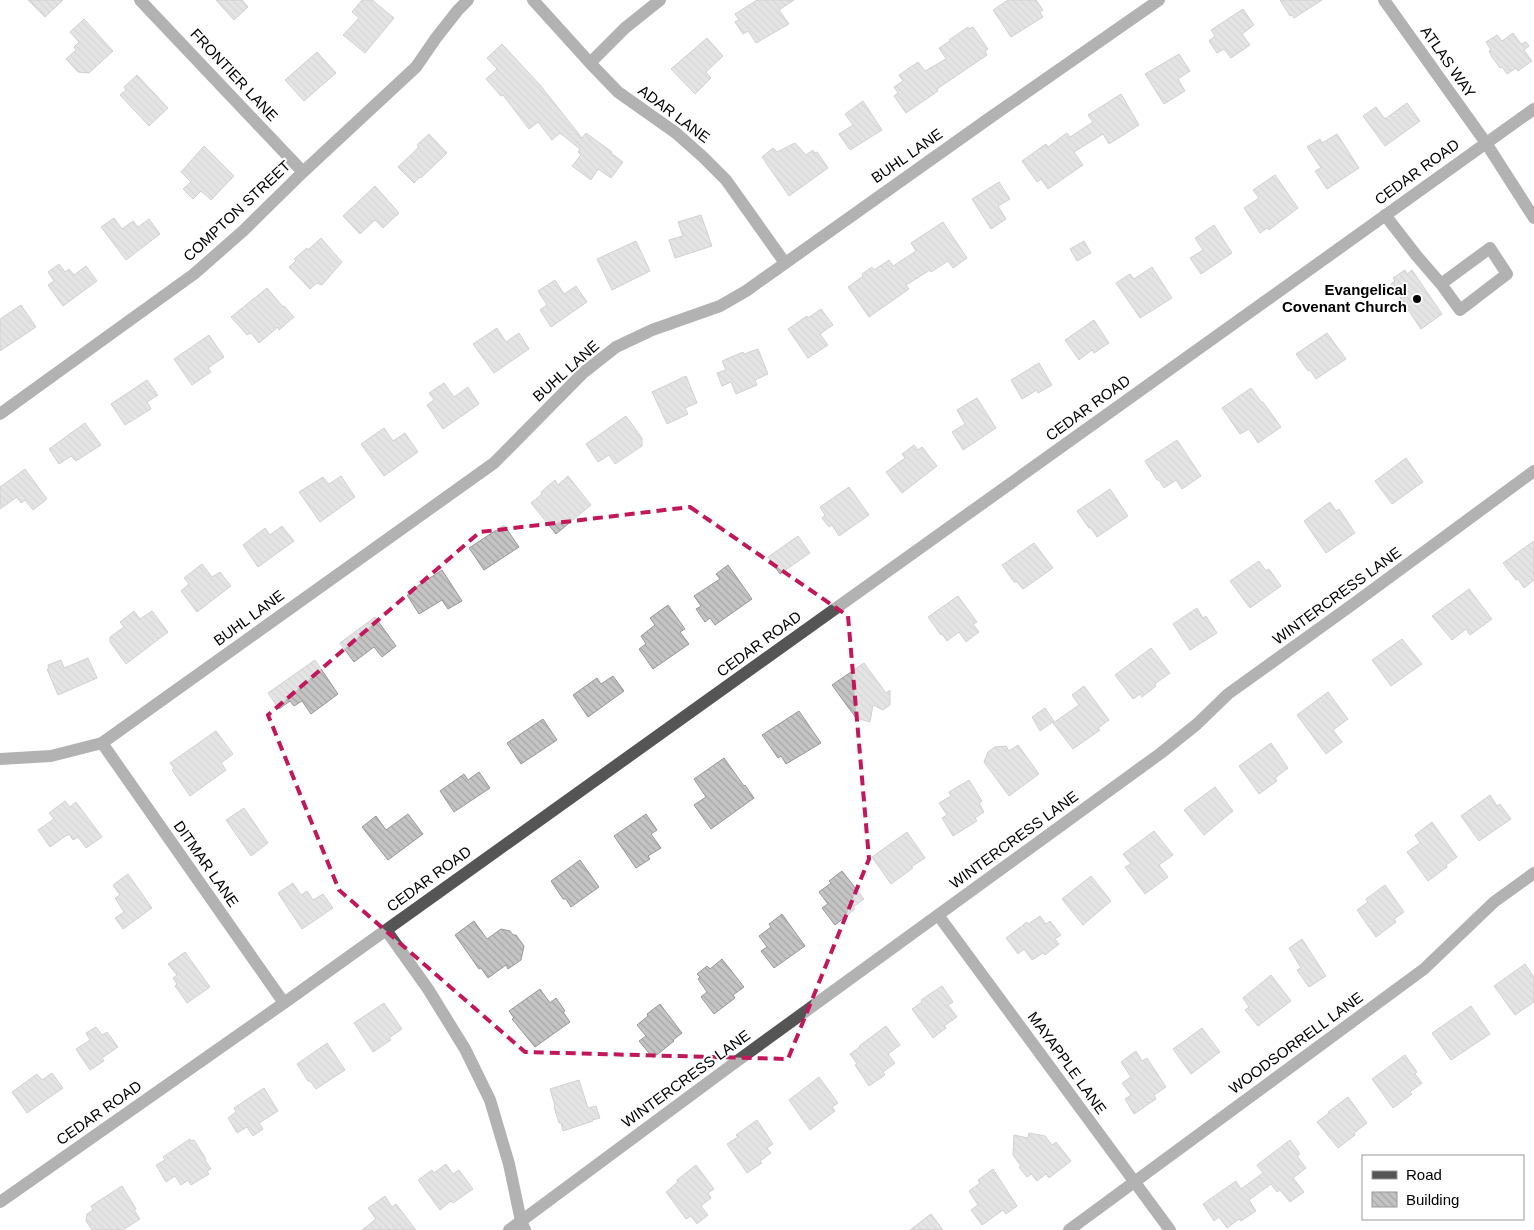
<svg xmlns="http://www.w3.org/2000/svg" width="1534" height="1230" font-family="Arial,sans-serif">
<style>
.building{fill:url(#building-back-hatch);stroke:#999}
.lines{fill:none;stroke-linecap:round;stroke-linejoin:round}
.minor{stroke:#555;stroke-width:12}
.marked{fill:none;stroke:#c2185b;stroke-width:4;stroke-dasharray:10 6;stroke-linejoin:round}
.poi-dot{fill:#000;stroke:#fff;stroke-width:2}
.labels{text-anchor:middle;stroke-width:4;stroke-linejoin:round;paint-order:stroke}
.street-label{font-size:15px;fill:#000;stroke:#fff}
.poi-label{font-size:15px;font-weight:bold;fill:#000;stroke:#fff;text-anchor:end}
</style>
<defs>
<pattern id="building-back-hatch" width="6" height="6" patternUnits="userSpaceOnUse" patternTransform="scale(1.25)"><rect width="6" height="6" fill="#c4c4c4"/><path d="M-1 5l2 2M0 0l6 6M5-1l2 2" fill="none" stroke="#a7a7a7"/></pattern>
</defs>
<rect width="100%" height="100%" fill="#fff"/>
<path class="building" d="M 28,0 L 63,0 L 45,17 Z
M 216,0 L 242,0 L 248,7 L 234,20 Z
M 362,0 L 372,0 L 394,18 L 365,53 L 343,35 L 359,18 L 352,12 Z
M 757,0 L 794,0 L 779,10 L 789,24 L 756,43 L 748,31 L 743,34 L 735,22 L 739,20 L 735,14 Z
M 1008,0 L 1036,0 L 1043,10 L 1040,12 L 1043,17 L 1011,37 L 993,10 Z
M 1280,0 L 1322,0 L 1294,18 L 1292,15 L 1290,16 Z
M 1243,9 L 1254,25 L 1242,34 L 1250,45 L 1231,58 L 1224,49 L 1217,53 L 1209,41 L 1215,36 L 1211,30 Z
M 84,19 L 113,51 L 89,73 L 78,72 L 66,59 L 76,50 L 74,47 L 79,42 L 70,32 Z
M 968,27 L 969,29 L 973,27 L 988,49 L 985,51 L 987,55 L 937,89 L 938,91 L 906,113 L 894,96 L 898,93 L 894,87 L 903,81 L 899,75 L 918,62 L 925,71 L 946,59 L 939,48 L 950,41 L 949,40 Z
M 1513,33 L 1521,44 L 1526,42 L 1529,46 L 1524,50 L 1532,61 L 1518,71 L 1516,68 L 1507,74 L 1502,67 L 1500,68 L 1492,57 L 1489,51 L 1491,50 L 1486,42 L 1497,35 L 1502,41 Z
M 707,38 L 723,56 L 706,72 L 711,78 L 695,94 L 671,69 Z
M 502,44 L 540,85 L 582,138 L 586,133 L 612,152 L 611,153 L 623,162 L 611,178 L 598,169 L 591,180 L 572,166 L 581,155 L 578,152 L 580,149 L 560,133 L 552,140 L 538,122 L 529,129 L 503,95 L 501,96 L 486,79 L 497,69 L 487,58 Z
M 317,52 L 336,73 L 304,101 L 285,80 Z
M 1179,54 L 1190,71 L 1178,79 L 1185,91 L 1164,104 L 1145,74 Z
M 137,75 L 168,108 L 149,126 L 120,95 L 126,90 L 124,87 Z
M 1121,94 L 1139,125 L 1109,144 L 1103,134 L 1074,152 L 1083,165 L 1048,189 L 1041,179 L 1037,182 L 1022,161 L 1046,144 L 1048,147 L 1067,133 L 1070,137 L 1093,122 L 1088,115 Z
M 863,101 L 882,130 L 850,150 L 839,134 L 853,125 L 845,114 Z
M 1407,103 L 1420,121 L 1385,146 L 1363,116 L 1376,107 L 1385,119 Z
M 429,134 L 447,153 L 421,178 L 420,177 L 414,183 L 398,167 L 419,147 L 417,145 Z
M 1337,134 L 1359,168 L 1327,189 L 1315,171 L 1321,168 L 1307,147 L 1320,139 L 1322,143 Z
M 795,143 L 806,155 L 813,150 L 814,153 L 817,152 L 828,168 L 789,196 L 762,157 L 773,148 L 777,152 Z
M 204,146 L 234,176 L 211,200 L 201,191 L 193,199 L 183,189 L 191,182 L 181,172 Z
M 1275,175 L 1298,208 L 1269,230 L 1267,228 L 1260,233 L 1244,208 L 1259,198 L 1253,190 Z
M 999,182 L 1010,199 L 998,206 L 1006,219 L 991,229 L 972,199 Z
M 375,186 L 399,213 L 383,228 L 375,220 L 360,234 L 343,216 Z
M 701,215 L 712,246 L 675,258 L 669,240 L 683,236 L 678,222 Z
M 114,218 L 122,229 L 133,221 L 138,227 L 149,219 L 160,234 L 126,260 L 101,227 Z
M 943,222 L 967,258 L 953,268 L 948,261 L 931,272 L 930,270 L 906,285 L 909,289 L 869,317 L 848,287 L 863,276 L 862,274 L 872,267 L 874,270 L 889,260 L 893,266 L 916,251 L 911,243 Z
M 1214,225 L 1232,253 L 1201,274 L 1190,258 L 1203,250 L 1195,238 Z
M 321,238 L 342,262 L 322,285 L 317,283 L 310,289 L 289,267 L 296,261 L 294,259 L 307,248 L 308,250 Z
M 636,241 L 650,271 L 612,290 L 597,259 Z
M 1084,241 L 1091,253 L 1077,261 L 1070,249 Z
M 59,264 L 65,272 L 69,269 L 74,275 L 86,266 L 97,281 L 63,306 L 48,285 L 54,281 L 48,272 Z
M 1152,267 L 1172,298 L 1140,318 L 1116,283 L 1130,274 L 1134,279 Z
M 1405,270 L 1407,274 L 1412,270 L 1442,314 L 1421,329 L 1391,284 L 1395,281 L 1393,278 Z
M 555,280 L 564,294 L 576,286 L 587,302 L 551,327 L 540,310 L 547,305 L 538,291 Z
M 267,288 L 283,307 L 284,306 L 294,317 L 279,330 L 278,327 L 259,343 L 251,333 L 247,335 L 231,317 Z
M 21,305 L 36,327 L 0,351 L 0,319 Z
M 821,309 L 833,325 L 820,334 L 828,345 L 808,358 L 788,329 L 807,316 L 808,318 Z
M 1094,320 L 1109,343 L 1094,353 L 1092,350 L 1079,360 L 1065,340 Z
M 497,328 L 506,342 L 519,333 L 529,349 L 494,373 L 473,344 Z
M 1327,333 L 1346,359 L 1316,379 L 1310,370 L 1308,371 L 1296,354 Z
M 209,335 L 224,357 L 208,368 L 211,372 L 192,385 L 174,359 Z
M 758,349 L 768,374 L 755,380 L 757,385 L 736,394 L 731,382 L 722,386 L 717,373 L 726,370 L 722,361 L 743,352 L 744,354 Z
M 1039,363 L 1052,385 L 1038,393 L 1037,390 L 1022,399 L 1011,380 Z
M 686,376 L 697,403 L 685,408 L 688,414 L 667,424 L 652,392 Z
M 147,380 L 158,395 L 147,402 L 151,409 L 125,425 L 111,404 Z
M 444,383 L 454,397 L 468,387 L 479,404 L 443,429 L 427,405 L 434,400 L 429,393 Z
M 1251,388 L 1262,403 L 1263,402 L 1281,427 L 1258,443 L 1249,429 L 1240,434 L 1222,408 Z
M 977,398 L 996,428 L 963,450 L 952,432 L 965,424 L 957,410 Z
M 626,416 L 642,438 L 642,446 L 615,464 L 609,455 L 598,462 L 586,444 Z
M 85,423 L 101,445 L 76,461 L 71,456 L 59,464 L 49,449 Z
M 384,428 L 393,441 L 405,433 L 418,452 L 384,476 L 361,444 Z
M 1177,440 L 1201,476 L 1182,489 L 1176,480 L 1164,488 L 1159,480 L 1157,480 L 1145,461 Z
M 914,445 L 918,450 L 922,447 L 937,466 L 902,493 L 886,472 L 905,458 L 902,454 Z
M 1406,458 L 1423,482 L 1392,504 L 1375,481 Z
M 25,469 L 47,499 L 33,510 L 25,500 L 21,503 L 17,497 L 0,509 L 0,487 Z
M 341,476 L 355,497 L 320,522 L 299,492 L 323,477 L 329,484 Z
M 568,476 L 591,505 L 556,534 L 531,503 L 542,494 L 541,492 L 555,480 L 558,485 Z
M 849,487 L 869,515 L 839,536 L 832,525 L 829,527 L 822,518 L 825,515 L 820,507 Z
M 1110,489 L 1128,516 L 1097,537 L 1091,528 L 1089,528 L 1077,511 Z
M 1330,502 L 1336,511 L 1339,509 L 1355,533 L 1326,553 L 1304,521 Z
M 504,525 L 519,547 L 484,570 L 469,548 Z
M 282,526 L 294,541 L 258,567 L 243,545 L 265,528 L 270,535 Z
M 798,536 L 810,553 L 780,574 L 768,557 Z
M 1534,541 L 1534,580 L 1524,588 L 1518,579 L 1516,580 L 1503,563 Z
M 1034,543 L 1053,568 L 1023,589 L 1017,582 L 1014,582 L 1002,565 Z
M 1259,561 L 1266,571 L 1269,569 L 1281,586 L 1250,608 L 1230,581 Z
M 202,564 L 212,577 L 220,572 L 231,586 L 197,612 L 181,591 L 189,584 L 184,578 Z
M 728,565 L 752,599 L 715,625 L 710,618 L 705,622 L 696,609 L 701,606 L 694,596 L 720,579 L 716,574 Z
M 442,570 L 462,601 L 448,609 L 442,600 L 419,614 L 407,595 L 414,590 L 413,589 Z
M 1469,589 L 1492,619 L 1470,635 L 1466,629 L 1452,640 L 1432,616 Z
M 958,596 L 977,622 L 973,624 L 979,632 L 966,642 L 959,632 L 947,641 L 942,634 L 941,635 L 928,617 Z
M 668,605 L 685,629 L 680,632 L 689,644 L 653,669 L 639,649 L 646,644 L 641,636 L 655,625 L 650,618 Z
M 1197,608 L 1203,618 L 1206,616 L 1217,633 L 1190,650 L 1173,624 Z
M 134,611 L 140,619 L 152,611 L 168,632 L 126,664 L 110,642 L 110,637 L 124,627 L 120,622 Z
M 375,617 L 396,646 L 382,657 L 374,647 L 354,662 L 340,643 Z
M 1402,639 L 1422,664 L 1391,686 L 1372,660 Z
M 1151,648 L 1170,673 L 1155,684 L 1156,686 L 1142,697 L 1140,694 L 1133,699 L 1115,675 Z
M 88,658 L 97,678 L 58,695 L 47,669 L 49,669 L 48,665 L 61,660 L 64,668 Z
M 315,660 L 338,694 L 311,714 L 302,701 L 294,706 L 290,701 L 279,709 L 268,693 Z
M 864,663 L 886,693 L 890,690 L 890,705 L 883,710 L 873,705 L 870,722 L 856,718 L 832,685 Z
M 613,676 L 624,691 L 588,717 L 573,695 L 597,678 L 601,684 Z
M 1084,686 L 1109,720 L 1098,728 L 1100,730 L 1073,749 L 1053,723 L 1079,705 L 1072,695 Z
M 1328,692 L 1348,719 L 1333,730 L 1342,742 L 1326,754 L 1297,715 Z
M 1045,708 L 1054,721 L 1040,731 L 1032,717 Z
M 799,711 L 821,743 L 786,764 L 781,756 L 778,758 L 762,735 Z
M 543,719 L 557,740 L 521,764 L 507,743 Z
M 216,731 L 233,754 L 221,763 L 226,770 L 190,796 L 172,770 L 174,768 L 170,763 Z
M 1271,743 L 1288,768 L 1275,778 L 1277,781 L 1259,794 L 1239,766 Z
M 1018,745 L 1039,774 L 1009,796 L 984,762 L 988,752 L 995,747 L 1006,746 L 1009,751 Z
M 724,758 L 744,786 L 745,785 L 754,798 L 711,829 L 694,805 L 706,797 L 694,779 Z
M 479,772 L 490,788 L 454,812 L 440,791 L 464,774 L 468,780 Z
M 969,780 L 982,801 L 979,803 L 984,812 L 975,818 L 977,821 L 953,836 L 942,818 L 947,815 L 939,803 L 951,796 L 949,792 Z
M 1215,787 L 1233,811 L 1204,835 L 1184,810 Z
M 1490,795 L 1497,806 L 1500,804 L 1511,819 L 1479,841 L 1461,816 Z
M 65,801 L 70,807 L 76,802 L 102,837 L 86,848 L 78,837 L 73,840 L 69,834 L 67,836 L 67,835 L 50,847 L 38,830 L 54,819 L 49,813 Z
M 244,808 L 268,843 L 251,856 L 226,820 Z
M 408,814 L 423,834 L 388,860 L 362,827 L 376,816 L 386,830 Z
M 646,814 L 657,830 L 651,834 L 661,848 L 648,856 L 650,859 L 636,868 L 614,836 Z
M 1432,822 L 1457,857 L 1446,865 L 1447,867 L 1428,881 L 1407,852 L 1420,843 L 1415,835 Z
M 1154,831 L 1173,855 L 1159,865 L 1168,877 L 1145,894 L 1125,867 L 1131,864 L 1123,854 Z
M 907,832 L 925,858 L 911,867 L 913,868 L 891,884 L 872,857 Z
M 580,860 L 599,887 L 571,907 L 566,899 L 563,899 L 551,881 Z
M 842,871 L 864,899 L 853,907 L 855,909 L 835,925 L 822,908 L 828,904 L 819,892 L 831,883 L 829,881 Z
M 128,874 L 152,908 L 123,929 L 115,918 L 124,912 L 115,898 L 120,895 L 113,885 Z
M 1091,876 L 1111,901 L 1083,925 L 1062,899 Z
M 293,883 L 301,895 L 307,891 L 313,900 L 323,894 L 333,908 L 302,929 L 278,893 Z
M 1385,885 L 1404,912 L 1394,919 L 1396,922 L 1376,937 L 1357,910 L 1368,902 L 1366,899 Z
M 782,914 L 805,946 L 774,968 L 761,951 L 767,947 L 759,936 L 771,927 L 769,924 Z
M 1040,916 L 1046,924 L 1050,921 L 1061,935 L 1055,939 L 1059,944 L 1045,955 L 1043,953 L 1032,960 L 1024,949 L 1018,954 L 1006,938 L 1027,922 L 1028,924 Z
M 474,921 L 487,939 L 501,929 L 510,931 L 513,935 L 516,935 L 524,946 L 521,960 L 508,969 L 506,965 L 488,978 L 481,968 L 479,969 L 455,935 Z
M 1302,939 L 1326,976 L 1309,987 L 1297,970 L 1301,968 L 1289,948 Z
M 185,952 L 210,987 L 187,1003 L 175,986 L 177,984 L 173,978 L 177,975 L 168,964 Z
M 722,959 L 744,987 L 733,995 L 735,998 L 714,1014 L 701,997 L 707,992 L 698,979 L 700,977 L 697,974 L 707,966 L 710,969 Z
M 1525,964 L 1534,977 L 1534,1002 L 1515,1015 L 1494,986 Z
M 1271,975 L 1291,1001 L 1258,1026 L 1245,1010 L 1249,1007 L 1243,998 Z
M 942,986 L 953,1002 L 948,1005 L 957,1017 L 944,1026 L 946,1028 L 933,1038 L 912,1009 L 922,1002 L 921,1000 Z
M 540,989 L 550,1003 L 556,998 L 565,1011 L 563,1012 L 570,1022 L 535,1047 L 512,1019 L 514,1018 L 509,1011 Z
M 384,1003 L 402,1029 L 389,1038 L 391,1040 L 373,1052 L 354,1023 Z
M 660,1004 L 682,1033 L 673,1040 L 674,1041 L 653,1058 L 639,1041 L 646,1036 L 637,1025 L 648,1016 L 647,1014 Z
M 1471,1006 L 1490,1034 L 1451,1060 L 1432,1033 Z
M 886,1026 L 900,1045 L 888,1054 L 895,1063 L 883,1072 L 885,1075 L 869,1086 L 855,1065 L 857,1064 L 850,1054 L 860,1047 L 859,1046 Z
M 96,1027 L 102,1035 L 107,1032 L 118,1047 L 102,1058 L 104,1061 L 90,1070 L 76,1049 L 90,1040 L 86,1033 Z
M 1202,1028 L 1220,1052 L 1191,1074 L 1173,1049 Z
M 327,1043 L 345,1070 L 316,1089 L 310,1081 L 308,1081 L 297,1064 Z
M 1136,1051 L 1142,1061 L 1147,1058 L 1166,1087 L 1154,1095 L 1156,1099 L 1134,1114 L 1125,1099 L 1131,1095 L 1122,1083 L 1131,1077 L 1121,1062 Z
M 1405,1055 L 1417,1072 L 1415,1074 L 1422,1083 L 1410,1092 L 1412,1094 L 1393,1108 L 1372,1079 Z
M 52,1073 L 63,1088 L 27,1113 L 12,1092 L 37,1074 L 42,1080 Z
M 819,1077 L 838,1103 L 832,1107 L 835,1111 L 810,1130 L 789,1100 Z
M 579,1080 L 588,1108 L 596,1106 L 600,1118 L 592,1120 L 593,1121 L 563,1131 L 561,1123 L 559,1123 L 554,1107 L 555,1106 L 550,1089 Z
M 264,1088 L 278,1111 L 259,1123 L 263,1129 L 253,1136 L 247,1127 L 237,1133 L 228,1118 L 236,1112 L 234,1108 Z
M 1348,1097 L 1367,1123 L 1354,1133 L 1355,1135 L 1338,1148 L 1317,1122 L 1329,1113 L 1328,1112 Z
M 757,1120 L 773,1144 L 767,1148 L 771,1153 L 760,1161 L 762,1163 L 747,1173 L 727,1144 L 738,1137 L 736,1135 Z
M 1029,1133 L 1045,1136 L 1052,1145 L 1056,1142 L 1071,1161 L 1049,1178 L 1046,1174 L 1037,1181 L 1031,1174 L 1027,1177 L 1019,1167 L 1021,1166 L 1013,1155 L 1014,1135 L 1028,1138 Z
M 190,1139 L 191,1141 L 194,1140 L 206,1159 L 205,1160 L 211,1169 L 207,1171 L 209,1174 L 191,1185 L 188,1180 L 181,1185 L 175,1176 L 166,1182 L 156,1165 L 165,1160 L 163,1157 Z
M 1290,1140 L 1300,1154 L 1297,1156 L 1306,1168 L 1293,1178 L 1304,1192 L 1290,1202 L 1280,1190 L 1277,1192 L 1271,1184 L 1249,1200 L 1256,1211 L 1241,1221 L 1239,1219 L 1227,1228 L 1219,1217 L 1214,1221 L 1203,1204 L 1236,1181 L 1241,1189 L 1263,1173 L 1257,1165 Z
M 446,1164 L 453,1174 L 459,1170 L 473,1189 L 453,1203 L 451,1201 L 440,1210 L 418,1180 L 432,1170 L 434,1173 Z
M 696,1165 L 714,1189 L 708,1193 L 711,1198 L 701,1206 L 708,1215 L 697,1224 L 691,1216 L 686,1219 L 666,1192 L 678,1182 L 677,1180 Z
M 993,1169 L 1017,1206 L 1006,1214 L 1003,1210 L 982,1225 L 971,1210 L 978,1205 L 969,1191 L 980,1183 L 978,1180 Z
M 122,1186 L 136,1209 L 134,1210 L 140,1219 L 123,1230 L 92,1230 L 86,1221 L 87,1214 L 93,1210 L 91,1206 Z
M 385,1196 L 392,1207 L 396,1204 L 416,1230 L 362,1230 L 376,1219 L 368,1208 Z
M 931,1214 L 943,1230 L 910,1230 Z"/>
<g class="lines">
<path class="minor" d="M 140,0 L 303,172
M 533,0 L 590,63 L 618,92 L 676,133 L 703,157 L 726,180 L 785,263
M 1384,0 L 1486,143 L 1534,218
M 590,63 L 625,28 L 660,0
M 1385,215 L 1416,255 L 1441,284 L 1490,248 L 1507,274 L 1460,310 L 1441,284
M 0,414 L 194,274 L 243,231 L 303,172 L 416,67 L 436,38 L 458,10 L 468,0
M 102,743 L 284,1003
M 0,759 L 51,756 L 102,743 L 494,463 L 583,373 L 616,347 L 652,330 L 720,306 L 746,291 L 991,117 L 1159,0
M 938,915 L 1170,1230
M 386,930 L 428,989 L 465,1049 L 490,1100 L 509,1164 L 521,1221 L 525,1230
M 0,1202 L 284,1003 L 1534,109
M 509,1230 L 733,1064 L 1161,753 L 1197,724 L 1228,694 L 1356,602 L 1534,471
M 1069,1230 L 1424,969 L 1494,902 L 1534,873"/>
</g>
<path d="M0 0H1534V1230H0ZM 690,507 L 848,616 L 869,859 L 788,1059 L 525,1052 L 339,890 L 268,715 L 480,532 Z" fill="#fff" fill-opacity=".55" fill-rule="evenodd"/>
<path class="marked" d="M 690,507 L 848,616 L 869,859 L 788,1059 L 525,1052 L 339,890 L 268,715 L 480,532 Z"/>
<circle class="poi-dot" cx="1417" cy="299" r="5"/>
<g class="labels">
<g class="street-label">
<text transform="translate(1448 62) rotate(55)" y="5">ATLAS WAY</text>
<text transform="translate(234 75) rotate(47)" y="5">FRONTIER LANE</text>
<text transform="translate(674 114) rotate(37)" y="5">ADAR LANE</text>
<text transform="translate(907 156) rotate(-35)" y="5">BUHL LANE</text>
<text transform="translate(1417 172) rotate(-36)" y="5">CEDAR ROAD</text>
<text transform="translate(237 211) rotate(-43)" y="5">COMPTON STREET</text>
<text transform="translate(566 371) rotate(-42)" y="5">BUHL LANE</text>
<text transform="translate(1088 408) rotate(-36)" y="5">CEDAR ROAD</text>
<text transform="translate(1337 596) rotate(-36)" y="5">WINTERCRESS LANE</text>
<text transform="translate(249 618) rotate(-36)" y="5">BUHL LANE</text>
<text transform="translate(759 644) rotate(-36)" y="5">CEDAR ROAD</text>
<text transform="translate(1014 840) rotate(-36)" y="5">WINTERCRESS LANE</text>
<text transform="translate(206 864) rotate(55)" y="5">DITMAR LANE</text>
<text transform="translate(429 879) rotate(-36)" y="5">CEDAR ROAD</text>
<text transform="translate(1296 1043) rotate(-36)" y="5">WOODSORRELL LANE</text>
<text transform="translate(1067 1063) rotate(54)" y="5">MAYAPPLE LANE</text>
<text transform="translate(686 1079) rotate(-36)" y="5">WINTERCRESS LANE</text>
<text transform="translate(99 1113) rotate(-35)" y="5">CEDAR ROAD</text>
</g>
<g class="poi-label">
<text x="1407" y="295">Evangelical<tspan x="1407" dy="17">Covenant Church</tspan></text>
</g>
</g>
<rect x="1362" y="1155" width="162" height="65" fill="#ffffff" stroke="#999999"/>
<rect x="1372" y="1171" width="25" height="8" fill="#555555" stroke="#999999"/>
<text x="1406" y="1180" font-size="15" fill="#000000">Road</text>
<rect x="1372" y="1192" width="25" height="15" fill="url(#building-back-hatch)" stroke="#999999"/>
<text x="1406" y="1205" font-size="15" fill="#000000">Building</text>
</svg>
